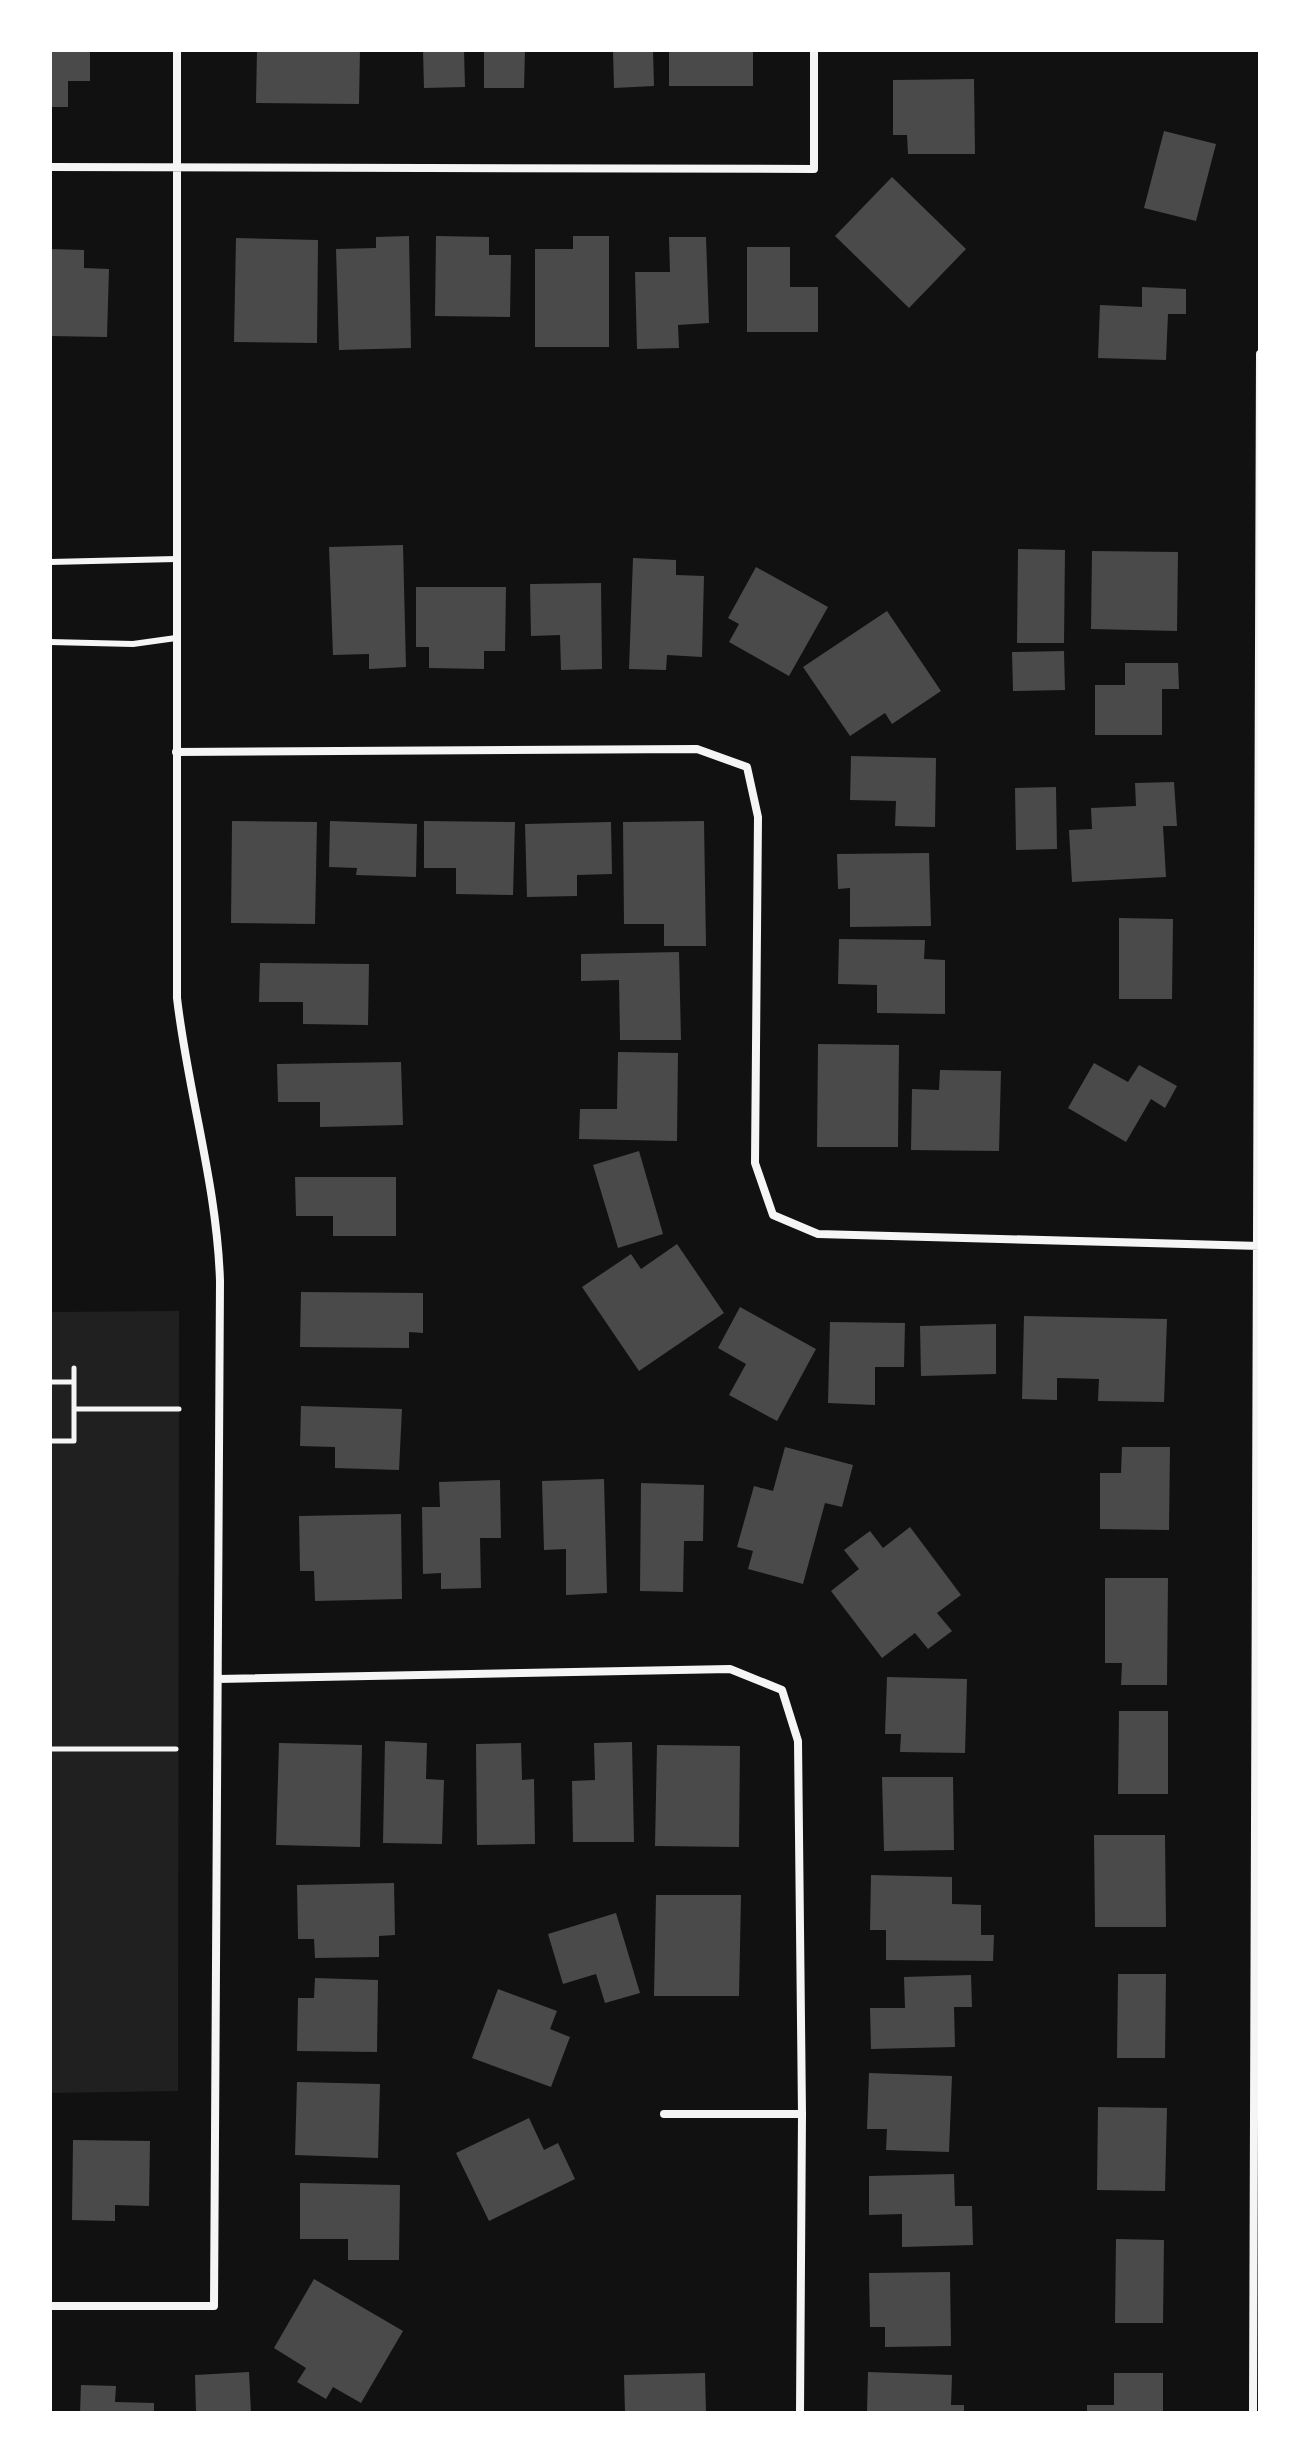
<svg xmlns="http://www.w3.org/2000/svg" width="1310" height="2463" font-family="'PT Sans Narrow',sans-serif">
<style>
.green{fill:#202020}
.building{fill:#4a4a4a}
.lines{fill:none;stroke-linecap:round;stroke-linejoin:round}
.path{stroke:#f5f5f5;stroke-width:5}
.service{stroke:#f5f5f5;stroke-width:6}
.minor{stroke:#f5f5f5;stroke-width:8}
</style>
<rect width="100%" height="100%" fill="#111"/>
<path class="green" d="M 179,1311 L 178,2091 L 50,2093 L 50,1312 Z"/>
<path class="building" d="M 50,50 L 90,50 L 90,81 L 68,81 L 68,107 L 50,107 Z
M 257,50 L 360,50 L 359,104 L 256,103 Z
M 423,50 L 464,50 L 465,87 L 424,88 Z
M 484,50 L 525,50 L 524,88 L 484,88 Z
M 613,50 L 653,50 L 654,86 L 614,88 Z
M 669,50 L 753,50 L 753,86 L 669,86 Z
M 974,79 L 975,154 L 908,154 L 907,135 L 893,135 L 893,80 Z
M 1164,131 L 1216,144 L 1196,221 L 1144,208 Z
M 892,177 L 966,249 L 909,308 L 835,236 Z
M 409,236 L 411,348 L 339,350 L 336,249 L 376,248 L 376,237 Z
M 436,236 L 489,237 L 489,255 L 511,255 L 510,317 L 435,316 Z
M 573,236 L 609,236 L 609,347 L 535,347 L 535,249 L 573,249 Z
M 669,237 L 706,237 L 709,323 L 678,325 L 679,348 L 637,349 L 635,272 L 670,272 Z
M 236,238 L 318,240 L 317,343 L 234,342 Z
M 747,247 L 790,247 L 790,287 L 818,287 L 818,332 L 747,332 Z
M 50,249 L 84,250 L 84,268 L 109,269 L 107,337 L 50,336 Z
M 1142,287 L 1186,289 L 1186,314 L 1168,314 L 1166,360 L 1098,358 L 1100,305 L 1142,307 Z
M 403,545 L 406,667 L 369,669 L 369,654 L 333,655 L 329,547 Z
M 1018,549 L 1065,550 L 1064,643 L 1017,643 Z
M 1092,551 L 1178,552 L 1177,631 L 1091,629 Z
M 633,558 L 676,560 L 676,575 L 704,576 L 702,657 L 667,655 L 666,670 L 629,669 Z
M 756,567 L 828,607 L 789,676 L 729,642 L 739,624 L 728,618 Z
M 601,583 L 602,669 L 561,670 L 560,635 L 531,636 L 530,584 Z
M 416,587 L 506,587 L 505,651 L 484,651 L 484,669 L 429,668 L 429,647 L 416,647 Z
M 887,611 L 941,691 L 892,724 L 885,713 L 850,736 L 803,667 Z
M 1064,651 L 1065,690 L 1013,691 L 1012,652 Z
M 1125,663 L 1178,663 L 1179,689 L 1162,689 L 1162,735 L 1095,735 L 1095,685 L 1125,685 Z
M 851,756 L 936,758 L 935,827 L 895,826 L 896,801 L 850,800 Z
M 1174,782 L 1177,826 L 1163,826 L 1166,877 L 1072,882 L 1069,830 L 1092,829 L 1091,808 L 1136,806 L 1135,783 Z
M 1056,787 L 1057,849 L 1016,850 L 1015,788 Z
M 232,821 L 317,822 L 315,924 L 231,923 Z
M 330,821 L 417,824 L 416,877 L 356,875 L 357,868 L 329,867 Z
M 424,821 L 515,822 L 513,895 L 456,894 L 456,868 L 424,868 Z
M 704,821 L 706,946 L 664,946 L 664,924 L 624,924 L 623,822 Z
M 611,822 L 612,874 L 577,875 L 577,896 L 527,897 L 525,824 Z
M 929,853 L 931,926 L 850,927 L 850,888 L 838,889 L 837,854 Z
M 1119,918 L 1173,919 L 1172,999 L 1119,999 Z
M 839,939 L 925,940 L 924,959 L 945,960 L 945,1014 L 877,1013 L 877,985 L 838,984 Z
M 679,952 L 681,1040 L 620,1040 L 619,980 L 581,981 L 581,954 Z
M 260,963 L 369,964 L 368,1025 L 303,1024 L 303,1002 L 259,1002 Z
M 818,1044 L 899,1045 L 898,1147 L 817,1147 Z
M 618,1052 L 678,1053 L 677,1141 L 579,1139 L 580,1109 L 617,1109 Z
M 401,1062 L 403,1125 L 320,1127 L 320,1102 L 278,1102 L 277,1064 Z
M 1094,1063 L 1128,1082 L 1139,1065 L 1177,1086 L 1165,1108 L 1151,1099 L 1126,1142 L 1068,1108 Z
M 940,1070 L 1001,1071 L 999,1151 L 911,1150 L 912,1089 L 939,1090 Z
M 639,1151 L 663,1234 L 618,1248 L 593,1165 Z
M 295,1177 L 396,1177 L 396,1236 L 333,1236 L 333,1216 L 296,1216 Z
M 677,1244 L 724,1313 L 639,1371 L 582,1287 L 631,1254 L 641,1269 Z
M 301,1292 L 423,1293 L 423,1333 L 409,1332 L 409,1348 L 300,1347 Z
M 740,1307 L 816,1349 L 777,1421 L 729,1395 L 746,1364 L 718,1348 Z
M 1024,1316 L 1167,1319 L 1164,1402 L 1098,1401 L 1099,1379 L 1057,1378 L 1057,1400 L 1022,1399 Z
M 830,1322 L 905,1323 L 904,1367 L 875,1367 L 875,1405 L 828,1403 Z
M 996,1324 L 996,1374 L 921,1376 L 920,1326 Z
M 301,1406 L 402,1409 L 399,1470 L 335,1468 L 335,1447 L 300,1446 Z
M 785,1447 L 853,1465 L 842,1507 L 825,1503 L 803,1584 L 748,1569 L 753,1551 L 737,1547 L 754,1486 L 773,1491 Z
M 1122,1447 L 1170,1447 L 1169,1530 L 1100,1529 L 1100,1473 L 1121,1473 Z
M 604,1479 L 607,1593 L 566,1595 L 566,1549 L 544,1550 L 542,1481 Z
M 500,1480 L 501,1538 L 480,1538 L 481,1588 L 441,1589 L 441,1573 L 423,1574 L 422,1507 L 440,1507 L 439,1482 Z
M 641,1483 L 704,1485 L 703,1541 L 684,1541 L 683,1592 L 640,1591 Z
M 401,1514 L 402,1599 L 315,1601 L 314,1571 L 300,1571 L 299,1516 Z
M 910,1527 L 961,1595 L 937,1613 L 952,1631 L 928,1649 L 915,1633 L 882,1658 L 831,1591 L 859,1569 L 844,1550 L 870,1531 L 883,1548 Z
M 1105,1578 L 1168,1578 L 1167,1685 L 1121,1685 L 1122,1663 L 1105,1663 Z
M 887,1677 L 967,1679 L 965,1753 L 900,1752 L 901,1734 L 885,1734 Z
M 1119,1711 L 1168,1711 L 1168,1794 L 1118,1794 Z
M 385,1741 L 427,1743 L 426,1779 L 444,1780 L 442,1844 L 383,1843 Z
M 632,1742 L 634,1842 L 573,1842 L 572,1781 L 595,1780 L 594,1743 Z
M 279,1743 L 362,1745 L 360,1847 L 276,1845 Z
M 521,1743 L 522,1780 L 534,1779 L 535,1844 L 477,1845 L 476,1744 Z
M 657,1745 L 740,1746 L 739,1847 L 655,1846 Z
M 882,1777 L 953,1777 L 954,1850 L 884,1851 Z
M 1094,1835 L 1165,1835 L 1166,1927 L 1095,1927 Z
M 871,1875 L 952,1877 L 952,1904 L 981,1905 L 981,1935 L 994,1935 L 993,1961 L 886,1960 L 886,1930 L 870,1930 Z
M 394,1883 L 395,1935 L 379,1936 L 379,1957 L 315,1958 L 314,1939 L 298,1939 L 297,1885 Z
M 656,1895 L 741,1895 L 739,1996 L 654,1996 Z
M 616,1913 L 640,1993 L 605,2003 L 596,1974 L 563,1984 L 548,1934 Z
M 1118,1974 L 1166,1974 L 1165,2058 L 1117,2058 Z
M 971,1975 L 972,2007 L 954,2007 L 955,2047 L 871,2049 L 870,2008 L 905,2008 L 904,1977 Z
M 315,1978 L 378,1980 L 377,2052 L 297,2051 L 298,1998 L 314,1998 Z
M 498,1989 L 557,2011 L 550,2029 L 570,2037 L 551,2087 L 472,2058 Z
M 869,2073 L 952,2076 L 949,2152 L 886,2150 L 887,2129 L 867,2129 Z
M 297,2082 L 380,2084 L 378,2158 L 295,2155 Z
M 1098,2107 L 1167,2108 L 1165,2191 L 1097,2190 Z
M 529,2118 L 544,2150 L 558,2143 L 575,2179 L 489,2221 L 456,2153 Z
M 73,2140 L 150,2141 L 149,2206 L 115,2205 L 115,2221 L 72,2220 Z
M 954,2174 L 955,2206 L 972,2206 L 973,2245 L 902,2247 L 902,2214 L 869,2215 L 869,2176 Z
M 300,2183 L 400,2185 L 399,2260 L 348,2260 L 348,2239 L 300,2239 Z
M 1116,2239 L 1164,2240 L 1163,2323 L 1115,2323 Z
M 950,2272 L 951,2346 L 885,2347 L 885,2327 L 870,2327 L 869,2273 Z
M 314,2279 L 403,2331 L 361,2403 L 333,2387 L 326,2399 L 297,2382 L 306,2368 L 274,2348 Z
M 249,2372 L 251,2413 L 196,2413 L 195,2375 Z
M 868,2372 L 952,2375 L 951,2405 L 964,2405 L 964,2413 L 867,2412 Z
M 705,2373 L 706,2413 L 625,2413 L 624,2375 Z
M 1114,2373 L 1163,2373 L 1163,2413 L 1087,2413 L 1087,2405 L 1114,2405 Z
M 81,2385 L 116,2386 L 115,2402 L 154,2403 L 154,2413 L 80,2413 Z"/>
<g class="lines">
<path class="path" d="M 74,1368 L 74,1382
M 50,1382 L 74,1382 L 74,1441 L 50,1441
M 74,1409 L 179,1409
M 50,1749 L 176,1749"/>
<path class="service" d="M 50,562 L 176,559
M 50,642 L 133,644 L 176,638"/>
<path class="minor" d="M 50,167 L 814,169 L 814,50
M 176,752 L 697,749 L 747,767 L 758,817 L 755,1163 L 773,1215 L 818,1234 L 1260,1246
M 218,1679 L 730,1669 L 782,1690 L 798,1741 L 802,2114 L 800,2413
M 664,2114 L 802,2114
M 50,2306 L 214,2306 L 220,1281 C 217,1185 188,1093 177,998 L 177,50
M 1253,2413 L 1260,354"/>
</g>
<rect width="1310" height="2463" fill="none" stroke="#ffffff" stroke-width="104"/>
</svg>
